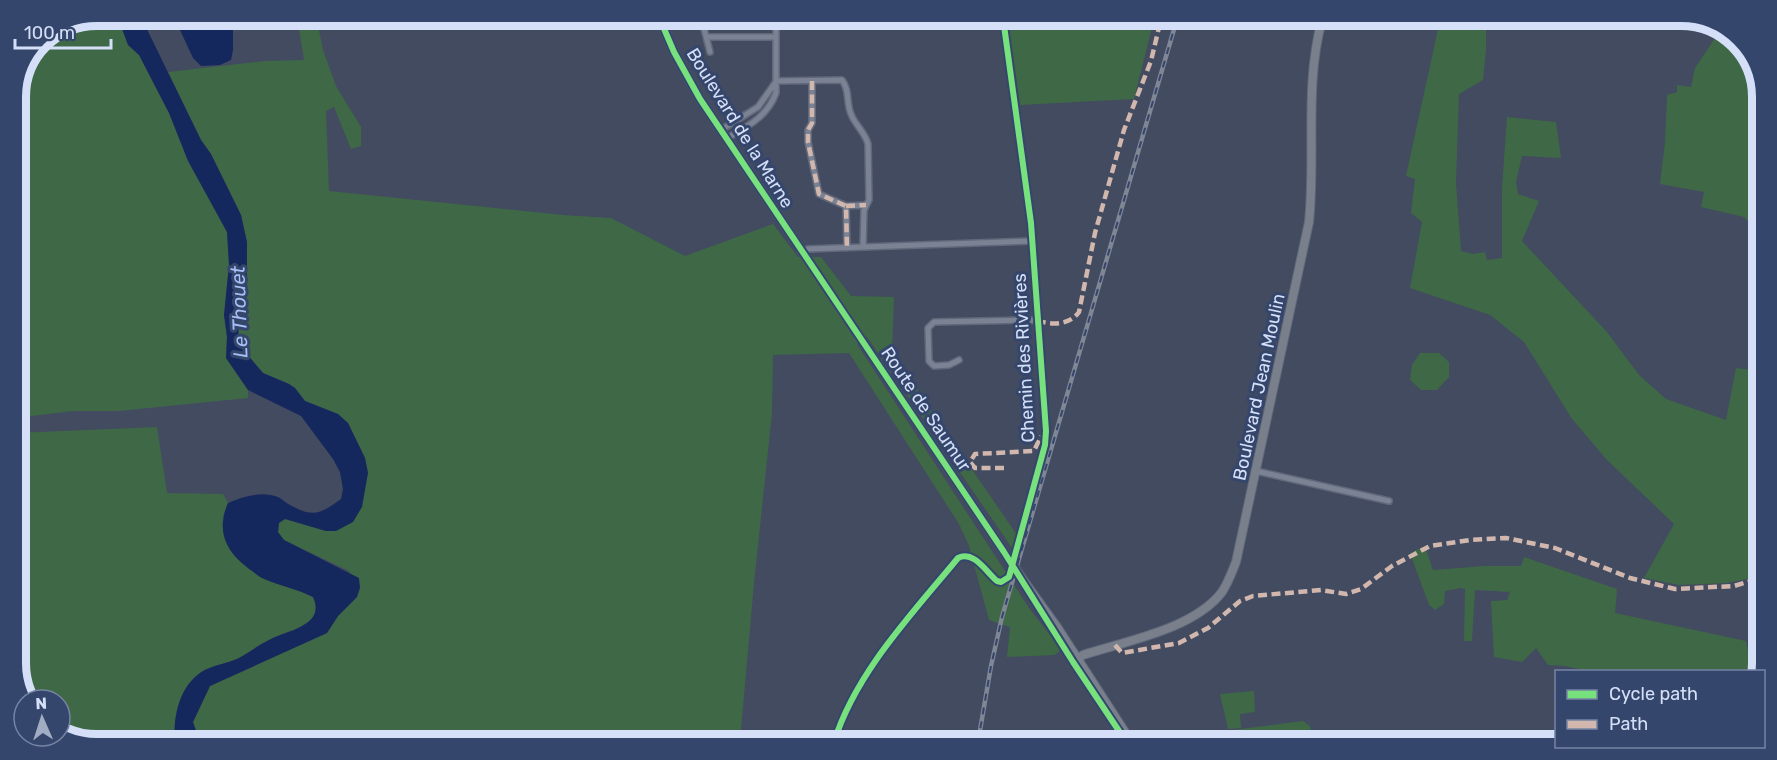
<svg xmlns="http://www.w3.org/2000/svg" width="1777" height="760" font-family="Rubik,sans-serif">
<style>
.green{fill:#3f6846}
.water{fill:#15285d}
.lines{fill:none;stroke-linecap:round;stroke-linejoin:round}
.street-casing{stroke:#60687a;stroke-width:8}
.secondary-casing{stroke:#60687a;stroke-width:10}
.street{stroke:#7b8293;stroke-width:5}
.secondary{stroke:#7a808b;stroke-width:8}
.rail-casing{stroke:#7f8695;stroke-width:4.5}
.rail{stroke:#35466d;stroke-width:2;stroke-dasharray:7;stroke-linecap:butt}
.secondary-bridge-casing{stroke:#60687a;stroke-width:10;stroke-linecap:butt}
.secondary-bridge{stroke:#7a808b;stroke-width:8}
.quiet{stroke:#d1b7ad;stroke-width:4.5;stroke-dasharray:9 4.5;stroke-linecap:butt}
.cycleway-casing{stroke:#35466d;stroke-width:10}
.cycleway{stroke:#77e17e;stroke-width:6}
.labels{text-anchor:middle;stroke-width:6;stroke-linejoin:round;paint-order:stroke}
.street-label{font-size:18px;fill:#d5e0f8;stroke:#35466d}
.water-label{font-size:20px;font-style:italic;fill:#a6bff4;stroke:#35466d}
.rim{fill:none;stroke:#d5e0f8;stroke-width:8}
</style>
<rect width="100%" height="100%" fill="#424b60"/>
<path class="green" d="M 96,15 L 101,15 L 103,23 L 104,15 L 117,15 L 128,45 L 139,55 L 169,113 L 188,160 L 227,232 L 229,265 L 224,315 L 227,337 L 226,358 L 248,390 L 248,398 L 119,411 L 73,411 L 15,418 L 15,91 L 39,39 Z
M 297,16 L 316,16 L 323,50 L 336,86 L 361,127 L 361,146 L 351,149 L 334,107 L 326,111 L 329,191 L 563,215 L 611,218 L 685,256 L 773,224 L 798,257 L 821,257 L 851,296 L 894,297 L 892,353 L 1017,535 L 1012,548 L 867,337 L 857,344 L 1029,608 L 1061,649 L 1055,655 L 1007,657 L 1010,627 L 989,620 L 969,546 L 959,524 L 849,353 L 773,355 L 772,413 L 754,583 L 740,741 L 199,739 L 193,722 L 210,686 L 327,633 L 338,616 L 357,597 L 349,571 L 284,540 L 278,533 L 279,523 L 285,519 L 326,531 L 336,531 L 365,486 L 368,473 L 365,458 L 348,423 L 338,414 L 305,401 L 295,388 L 289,384 L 263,373 L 239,345 L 238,322 L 245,305 L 247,289 L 247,242 L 241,215 L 211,154 L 201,140 L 168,72 L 266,61 L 304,60 Z
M 1007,18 L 1154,19 L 1134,99 L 1020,105 Z
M 1440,20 L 1486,20 L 1486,50 L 1483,80 L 1459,94 L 1456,183 L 1461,251 L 1473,254 L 1485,252 L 1487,260 L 1502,258 L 1502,188 L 1507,117 L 1556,122 L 1561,158 L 1522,156 L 1516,182 L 1518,194 L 1539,201 L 1522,241 L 1607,332 L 1639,375 L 1666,399 L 1726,420 L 1736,368 L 1752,370 L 1760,310 L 1757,577 L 1727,583 L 1679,585 L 1644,578 L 1674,524 L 1607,460 L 1572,419 L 1524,342 L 1490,315 L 1410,288 L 1422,222 L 1411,213 L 1415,179 L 1406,176 Z
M 1721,29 L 1745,47 L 1762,91 L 1760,229 L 1753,227 L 1744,217 L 1701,207 L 1704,192 L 1660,184 L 1665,142 L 1667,95 L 1677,92 L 1677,85 L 1691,87 L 1695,68 Z
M 1420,353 L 1439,353 L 1449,362 L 1449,377 L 1437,390 L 1421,390 L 1410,380 L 1412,365 Z
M 157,427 L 167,493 L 223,494 L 228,503 L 223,516 L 296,589 L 313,597 C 326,625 289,630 271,639 C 260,644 250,652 239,658 C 227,664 211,665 200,673 C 180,687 173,716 175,739 L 66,739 L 60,735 L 60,700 L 27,700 L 15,669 L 15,433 Z
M 1425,546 L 1433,570 L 1484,566 L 1521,566 L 1524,557 L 1617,589 L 1615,613 L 1746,641 L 1752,671 L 1588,671 L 1565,666 L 1548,665 L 1536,648 L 1522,662 L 1494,657 L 1491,601 L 1507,600 L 1510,592 L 1475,590 L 1472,641 L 1464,641 L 1465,589 L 1461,588 L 1445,591 L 1444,604 L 1435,610 L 1429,605 L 1410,553 Z
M 1254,691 L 1255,712 L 1240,714 L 1241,728 L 1228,729 L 1220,694 Z
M 1303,721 L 1310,726 L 1312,736 L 1300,744 L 1226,743 L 1224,731 Z"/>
<path class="water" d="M 117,15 L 140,15 L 201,140 L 211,154 L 241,215 L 247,242 L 247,289 L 245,305 L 238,322 L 239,345 L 263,373 L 289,384 L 295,388 L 305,401 L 338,414 L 348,423 L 365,458 L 368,473 L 362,507 L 353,522 L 336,531 L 326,531 L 285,519 L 279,523 L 278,532 L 284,540 L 359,578 L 360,588 L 357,597 L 338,616 L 327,633 L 210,686 L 193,722 L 199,739 L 175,739 C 173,716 180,687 200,673 C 211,665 227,664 239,658 C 250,652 260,644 271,639 C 289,630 326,625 313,597 C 297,589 281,586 264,579 C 259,577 254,572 249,569 C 225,551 216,531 228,503 C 244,496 261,491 278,497 C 282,499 286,503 290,505 C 314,518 320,514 341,499 L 343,489 L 340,472 L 333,459 L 301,416 L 248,390 L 226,358 L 227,337 L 224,315 L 229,265 L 227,232 L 188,161 L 169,113 L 139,55 L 128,45 Z
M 173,15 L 233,16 L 233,50 L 231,60 L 220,65 L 201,66 L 193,58 Z"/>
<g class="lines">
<g class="street-casing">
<path id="street" d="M 701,17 L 710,52
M 707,37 L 776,37
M 1739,43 L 1756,95 L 1762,103
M 776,81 L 842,80 C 850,90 846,103 851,114 C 855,125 865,132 868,144 L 869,200 L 864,210 L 863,247 L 1033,241
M 812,81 L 812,123 L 808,130 L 808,142 L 819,194 L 846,206 L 847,248
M 721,130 L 758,107 L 775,83
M 726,139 C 748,126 767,117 776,93 L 776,18
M 846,206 L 866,205
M 801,252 L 808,249 L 863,247
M 959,360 L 949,365 L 934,366 L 929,361 L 928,328 L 934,322 L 1037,320
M 1256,471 L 1389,501
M 834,742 C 856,672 912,614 958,558 C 974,550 986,572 997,581 L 1001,582 L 1009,577 L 1045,445 L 1046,431 L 1031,223 L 1003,18"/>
</g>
<g class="secondary-casing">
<path id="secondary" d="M 659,17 L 674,52 L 700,99 L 1004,552
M 1026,584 L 1057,627 L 1132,743
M 1073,662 L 1083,655 C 1126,641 1194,629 1222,592 C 1228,583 1232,572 1236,562 L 1309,222 C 1316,154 1304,86 1322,20"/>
</g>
<use href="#street" class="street"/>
<use href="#secondary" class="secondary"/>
<g class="rail-casing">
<path id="rail" d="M 978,742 L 991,666 L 1002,617 L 1177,19"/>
</g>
<use href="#rail" class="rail"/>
<g class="secondary-bridge-casing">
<path id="secondary-bridge" d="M 1004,552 L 1026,584"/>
</g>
<use href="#secondary-bridge" class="secondary-bridge"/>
<path class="quiet" d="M 812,81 L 812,123 L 808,130 L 808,142 L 819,194 L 846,206 L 847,248
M 846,206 L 866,205
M 1037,320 C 1051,326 1070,325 1079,312 L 1095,233 L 1124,130 L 1151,61 L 1161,19
M 1004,468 L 975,468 L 970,462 L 975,454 L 1034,451 L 1041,436
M 1115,645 L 1122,653 L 1179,643 L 1208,628 L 1240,601 L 1253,596 L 1321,590 L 1346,594 L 1361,589 L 1392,566 L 1430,546 L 1470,540 L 1506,538 L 1555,548 L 1630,578 L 1675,589 L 1734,586 L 1757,579"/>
<g class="cycleway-casing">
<path id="cycleway" d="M 659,17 L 674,52 L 700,99 L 1004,552 L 1073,662 L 1127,743
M 834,742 C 856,672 912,614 958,558 C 974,550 986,572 997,581 L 1001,582 L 1009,577 L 1045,445 L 1046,431 L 1031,223 L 1003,18"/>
</g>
<use href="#cycleway" class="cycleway"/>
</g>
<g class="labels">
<g class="street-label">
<text transform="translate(740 128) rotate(58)" y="6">Boulevard de la Marne</text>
<text transform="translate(1024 358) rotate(-93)" y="6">Chemin des Rivières</text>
<text transform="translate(1259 387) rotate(-78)" y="6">Boulevard Jean Moulin</text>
<text transform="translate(926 409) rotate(56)" y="6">Route de Saumur</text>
</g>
<g class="water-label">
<text transform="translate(239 312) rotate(-92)" y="7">Le Thouet</text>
</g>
</g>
<path d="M0 0H1777V760H0ZM97 26H1681A71 71 0 0 1 1752 97V663A71 71 0 0 1 1681 734H97A71 71 0 0 1 26 663V97A71 71 0 0 1 97 26Z" fill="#35466d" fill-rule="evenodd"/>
<path class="rim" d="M97 26H1681A71 71 0 0 1 1752 97V663A71 71 0 0 1 1681 734H97A71 71 0 0 1 26 663V97A71 71 0 0 1 97 26Z"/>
<rect x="1555" y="670" width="210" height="78" fill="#35466d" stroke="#7584a5" stroke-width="1.5"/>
<rect x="1567" y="690" width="30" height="9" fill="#77e17e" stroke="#7584a5" stroke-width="1.5"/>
<text x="1609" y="700" font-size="18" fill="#d5e0f8">Cycle path</text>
<rect x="1567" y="720" width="30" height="9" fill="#d1b7ad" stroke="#7584a5" stroke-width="1.5"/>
<text x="1609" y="730" font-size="18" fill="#d5e0f8">Path</text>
<g transform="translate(42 718) rotate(357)"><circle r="28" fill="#35466d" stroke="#7584a5" stroke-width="1.5"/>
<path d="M0-4.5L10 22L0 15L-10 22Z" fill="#a2acc3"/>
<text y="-9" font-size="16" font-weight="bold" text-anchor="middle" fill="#d5e0f8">N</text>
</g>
<path d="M15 39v9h96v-9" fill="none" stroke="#d5e0f8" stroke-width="3"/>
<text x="24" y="39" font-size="18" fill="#d5e0f8" stroke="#35466d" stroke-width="4.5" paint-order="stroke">100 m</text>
</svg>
